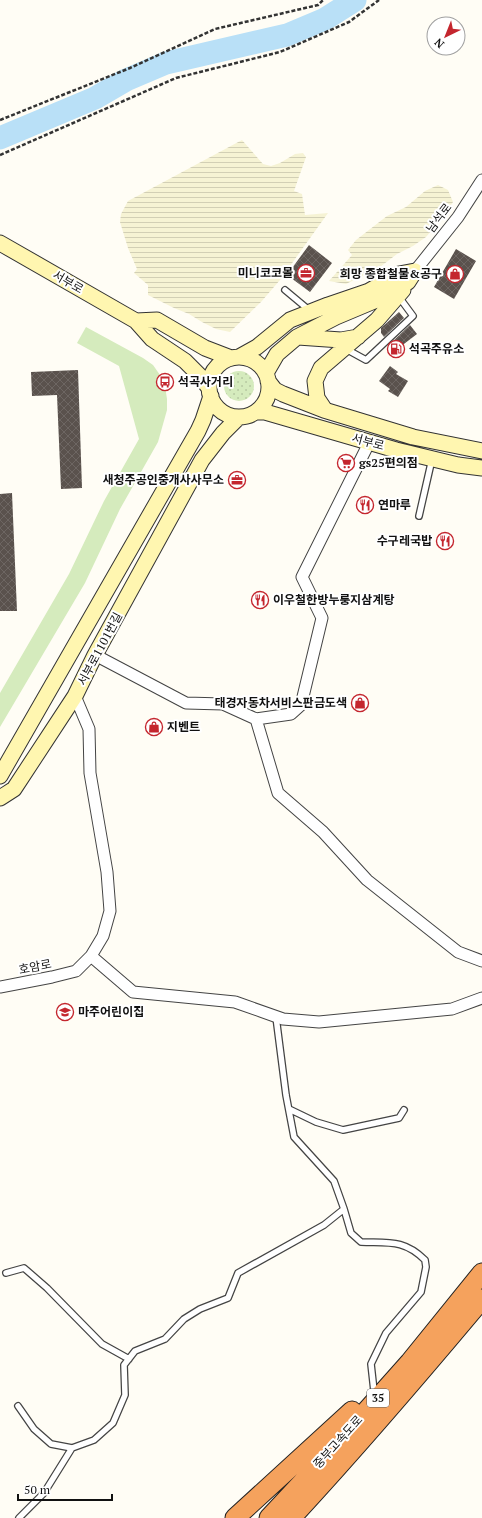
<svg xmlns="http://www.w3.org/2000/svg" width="482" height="1518" font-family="'PT Serif','Noto Sans KR',serif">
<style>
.farmland{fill:url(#farmland-rules)}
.grass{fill:url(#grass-dots)}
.park{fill:#d5ebbd}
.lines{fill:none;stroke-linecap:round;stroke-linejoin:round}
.river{stroke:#b9e0f7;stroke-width:23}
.building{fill:url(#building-cross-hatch)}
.lane-casing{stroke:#444;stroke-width:8}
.street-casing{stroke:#444;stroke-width:13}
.secondary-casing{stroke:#333;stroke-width:17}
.highway-casing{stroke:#222;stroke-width:21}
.path{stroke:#333;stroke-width:2.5;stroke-dasharray:4 2;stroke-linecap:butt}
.lane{stroke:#fff;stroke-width:5.5}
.street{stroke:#fff;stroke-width:11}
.secondary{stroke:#fff6b0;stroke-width:15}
.highway{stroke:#f5a25d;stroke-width:19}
.labels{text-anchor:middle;stroke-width:4;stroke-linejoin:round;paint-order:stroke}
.shield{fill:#fff;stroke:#585858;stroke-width:1}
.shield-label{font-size:11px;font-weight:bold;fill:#111}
.street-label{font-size:12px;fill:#111;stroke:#fff}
.poi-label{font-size:12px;font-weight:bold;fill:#111;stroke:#fff;text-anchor:start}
</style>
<defs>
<pattern id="farmland-rules" width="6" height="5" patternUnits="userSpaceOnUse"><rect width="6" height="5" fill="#f6f3d4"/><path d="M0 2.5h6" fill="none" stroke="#d2cfb5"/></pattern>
<pattern id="grass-dots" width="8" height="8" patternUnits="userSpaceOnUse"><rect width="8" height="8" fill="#d5ebbd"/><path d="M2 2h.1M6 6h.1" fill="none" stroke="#b6c8a1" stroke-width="1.8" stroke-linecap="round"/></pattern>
<pattern id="building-cross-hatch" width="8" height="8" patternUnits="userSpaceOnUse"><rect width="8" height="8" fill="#5a524d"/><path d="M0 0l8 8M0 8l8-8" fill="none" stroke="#6d6662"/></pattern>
</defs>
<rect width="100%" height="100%" fill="#fffdf5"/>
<path class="farmland" d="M 242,140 L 263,164 L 271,166 L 280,163 L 295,154 L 303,153 L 306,157 L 294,191 L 302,194 L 305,215 L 328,213 L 280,280 L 261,302 L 230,332 L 216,329 L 202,322 L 189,314 L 174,308 L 148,295 L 148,285 L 134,273 L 137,269 L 128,248 L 120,222 L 121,214 L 128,201 Z
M 438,185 L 448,190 L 453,202 L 440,221 L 426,237 L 413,246 L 397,254 L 380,267 L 346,284 L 329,281 L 352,255 L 348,250 L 356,240 L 387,216 L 406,207 L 425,191 Z"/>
<path class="grass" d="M224 386a15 15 0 1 1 30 0a15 15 0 1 1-30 0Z"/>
<path class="park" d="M 86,327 L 143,358 L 153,365 L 160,375 L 165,386 L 167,399 L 167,410 L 158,442 L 120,509 L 85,583 L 0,727 L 0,693 L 69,574 L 104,501 L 139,439 L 119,366 L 77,343 Z"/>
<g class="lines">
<path class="river" d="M 0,138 L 95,98 L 126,80 L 166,63 L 287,35 L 325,19 L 355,0"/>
</g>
<path class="building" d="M 309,245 L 332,263 L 310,292 L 287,275 Z
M 456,249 L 476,261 L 454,299 L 434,287 Z
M 399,312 L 404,318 L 384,337 L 381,333 L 381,328 Z
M 410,325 L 417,334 L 396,350 L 390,344 Z
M 390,366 L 398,372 L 396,374 L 408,381 L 398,397 L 388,391 L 390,389 L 379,381 Z
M 78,370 L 82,488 L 61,489 L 57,395 L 32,396 L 31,372 Z
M 12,493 L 17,611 L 0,611 L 0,494 Z"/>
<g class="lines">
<g class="lane-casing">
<path id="lane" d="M 285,290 L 309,310
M 346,349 L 366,360 L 413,316 L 399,297
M 419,516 L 432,459
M 289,1109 L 316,1122 L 343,1130 L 399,1118 L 404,1110
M 344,1209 L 351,1233 L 361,1242 C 388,1243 404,1239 425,1260 L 426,1267 L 421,1292 L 386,1333 L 371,1364 L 374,1391
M 6,1273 L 24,1268 L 47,1288 L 102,1344 L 129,1359
M 18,1406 L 34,1429 L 51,1444 L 72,1448
M 19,1518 L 44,1493 L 72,1448 L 94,1440 L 113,1423 L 125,1395 L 124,1365 L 135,1351 L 165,1339 L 184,1319 L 200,1309 L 228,1298 L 238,1273 L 324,1225 L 344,1209 L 334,1181 L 294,1137 L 286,1095 L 276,1017"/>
</g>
<g class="street-casing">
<path id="street" d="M 415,271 L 458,217 L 482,180
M 95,655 L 186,703 L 223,704 L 256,719 L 291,714 L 301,705 L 322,618 L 302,577 L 369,443
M 256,719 L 278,793 L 323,832 L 367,880 L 458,952 L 482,961
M 91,956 L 133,992 L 235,1002 L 283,1019 L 319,1022 L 452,1009 L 482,998
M 0,987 L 52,977 L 76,971 L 91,956 L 103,936 L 110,911 L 107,872 L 90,773 L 89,729 L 75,696"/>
</g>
<g class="secondary-casing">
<path id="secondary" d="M 0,243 L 136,321 L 152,339 L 185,361 L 199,375 L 209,388
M 136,321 L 157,320 L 205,348 L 231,358
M 298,337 L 341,340 L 358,337
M 239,357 L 257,347 L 290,320 L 328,305 L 369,291 L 399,274 L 415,271
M209 387a30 30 0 1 1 60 0a30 30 0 1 1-60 0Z
M 266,373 L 277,354 L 297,337 L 336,317 L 386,296 L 408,282 L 415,271
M 268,381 L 275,390 L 283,394 L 324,410 L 413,437 L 482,451
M 325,410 L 317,398 L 315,381 L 321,368 L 377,320 L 403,290
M 256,412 L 265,412 L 396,450 L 458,465 L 482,468
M 0,776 L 198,431 L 203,420 L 211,396
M 0,798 L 14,789 L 75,696 L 95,655 L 202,460 L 223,433 L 239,417"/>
</g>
<g class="highway-casing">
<path id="highway" d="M 235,1518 L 352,1411
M 269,1518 L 313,1471 L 410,1362 L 482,1273
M 291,1518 C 357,1447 420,1373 482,1299"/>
</g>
<path class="path" d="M 0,120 L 130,68 L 215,29 L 318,5 L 323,0
M 0,155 L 176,78 L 280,52 L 349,22 L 379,0"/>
<use href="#lane" class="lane"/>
<use href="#street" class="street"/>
<use href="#secondary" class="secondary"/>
<use href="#highway" class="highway"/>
</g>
<defs>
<g id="office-ring" transform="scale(0.9)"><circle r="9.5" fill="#fff" stroke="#c4262e" stroke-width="1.5"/><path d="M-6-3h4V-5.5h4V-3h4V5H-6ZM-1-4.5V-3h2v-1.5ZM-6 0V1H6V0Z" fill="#c4262e"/></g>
<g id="shop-ring" transform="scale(0.9)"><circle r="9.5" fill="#fff" stroke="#c4262e" stroke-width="1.5"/><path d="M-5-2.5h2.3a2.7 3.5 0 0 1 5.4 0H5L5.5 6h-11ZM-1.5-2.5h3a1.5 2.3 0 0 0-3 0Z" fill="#c4262e"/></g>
<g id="fuel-ring" transform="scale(0.9)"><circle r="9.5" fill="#fff" stroke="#c4262e" stroke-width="1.5"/><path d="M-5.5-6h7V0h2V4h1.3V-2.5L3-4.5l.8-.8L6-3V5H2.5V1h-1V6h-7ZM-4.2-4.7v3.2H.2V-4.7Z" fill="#c4262e"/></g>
<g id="bus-ring" transform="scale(0.9)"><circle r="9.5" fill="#fff" stroke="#c4262e" stroke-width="1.5"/><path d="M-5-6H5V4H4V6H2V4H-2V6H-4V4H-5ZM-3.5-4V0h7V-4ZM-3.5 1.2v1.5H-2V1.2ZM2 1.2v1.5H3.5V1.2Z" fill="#c4262e"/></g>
<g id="supermarket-ring" transform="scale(0.9)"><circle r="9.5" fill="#fff" stroke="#c4262e" stroke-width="1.5"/><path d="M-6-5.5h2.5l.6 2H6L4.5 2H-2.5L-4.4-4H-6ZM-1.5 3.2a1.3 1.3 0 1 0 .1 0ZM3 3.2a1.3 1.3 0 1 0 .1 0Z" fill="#c4262e"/></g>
<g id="restaurant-ring" transform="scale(0.9)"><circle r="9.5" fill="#fff" stroke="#c4262e" stroke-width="1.5"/><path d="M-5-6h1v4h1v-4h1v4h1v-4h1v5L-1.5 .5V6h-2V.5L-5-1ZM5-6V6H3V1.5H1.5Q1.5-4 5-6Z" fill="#c4262e"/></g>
<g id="school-ring" transform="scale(0.9)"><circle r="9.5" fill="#fff" stroke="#c4262e" stroke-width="1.5"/><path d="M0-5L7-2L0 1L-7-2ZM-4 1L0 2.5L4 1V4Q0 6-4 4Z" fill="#c4262e"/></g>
</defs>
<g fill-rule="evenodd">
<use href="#office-ring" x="306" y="273"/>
<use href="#shop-ring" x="455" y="274"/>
<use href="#fuel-ring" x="396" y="349"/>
<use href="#bus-ring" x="165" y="382"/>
<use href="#supermarket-ring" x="346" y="463"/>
<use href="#office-ring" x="237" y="480"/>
<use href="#restaurant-ring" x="365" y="505"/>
<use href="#restaurant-ring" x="445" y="541"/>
<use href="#restaurant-ring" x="260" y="600"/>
<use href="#shop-ring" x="360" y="703"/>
<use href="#shop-ring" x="154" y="727"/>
<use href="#school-ring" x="65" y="1012"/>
</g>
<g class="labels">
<rect class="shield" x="367" y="1389" width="22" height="18" rx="3"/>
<g class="shield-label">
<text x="378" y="1402">35</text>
</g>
<g class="street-label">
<text transform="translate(439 218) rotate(-53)" y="4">남석로</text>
<text transform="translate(68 282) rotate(30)" y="4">서부로</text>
<text transform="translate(368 442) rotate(15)" y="4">서부로</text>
<text transform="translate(100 649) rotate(-62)" y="4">서부로1101번길</text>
<text transform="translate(35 967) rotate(-11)" y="4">호암로</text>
<text transform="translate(338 1442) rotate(-48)" y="4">중부고속도로</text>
</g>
<g class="poi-label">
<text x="293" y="277" text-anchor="end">미니코코몰</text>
<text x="442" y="278" text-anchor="end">희망 종합철물&amp;공구</text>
<text x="409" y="353">석곡주유소</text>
<text x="178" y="386">석곡사거리</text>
<text x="359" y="467">gs25편의점</text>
<text x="224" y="484" text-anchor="end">새청주공인중개사사무소</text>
<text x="378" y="509">연마루</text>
<text x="432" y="545" text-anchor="end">수구레국밥</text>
<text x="273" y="604">이우철한방누룽지삼계탕</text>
<text x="347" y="707" text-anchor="end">태경자동차서비스판금도색</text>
<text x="167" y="731">지벤트</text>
<text x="78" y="1016">마주어린이집</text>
</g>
</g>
<g transform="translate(446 36) rotate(223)"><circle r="19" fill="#ffffff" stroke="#a0a0a0"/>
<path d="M0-3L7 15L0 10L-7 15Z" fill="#c4262e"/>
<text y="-6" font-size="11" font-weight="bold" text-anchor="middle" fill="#111111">N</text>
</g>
<path d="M18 1494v6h94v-6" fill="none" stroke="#111111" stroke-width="2"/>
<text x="24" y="1494" font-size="12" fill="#111111" stroke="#ffffff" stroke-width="3" paint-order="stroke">50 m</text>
</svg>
